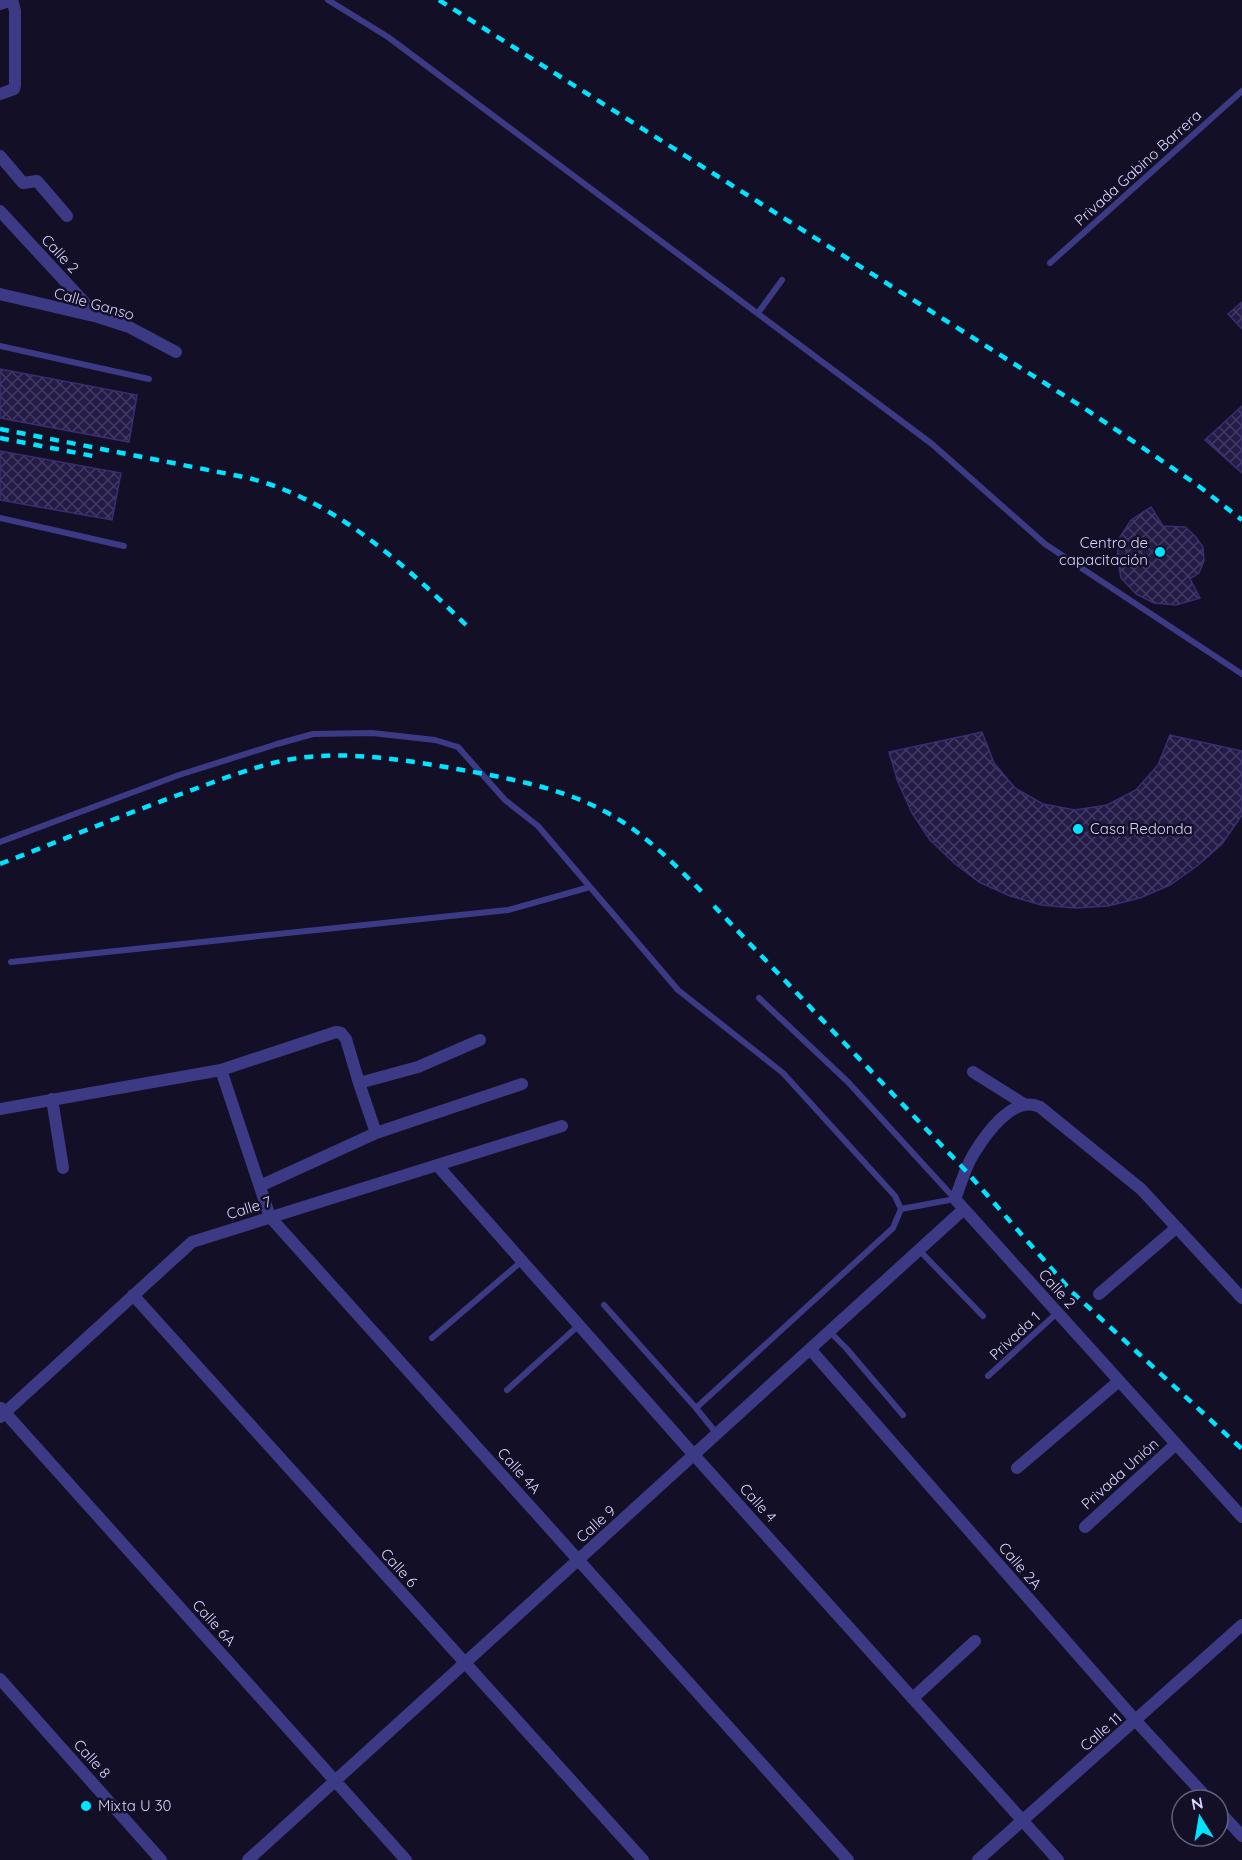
<svg xmlns="http://www.w3.org/2000/svg" width="1242" height="1860" font-family="Quicksand,sans-serif">
<style>
.building{fill:url(#building-cross-hatch);stroke:#3b2d73;stroke-width:1.5}
.lines{fill:none;stroke-linecap:round;stroke-linejoin:round}
.service{stroke:#3d3a85;stroke-width:6}
.minor{stroke:#3d3a85;stroke-width:12}
.rail{stroke:#00e5ff;stroke-width:4.5;stroke-dasharray:9 8;stroke-linecap:butt}
.poi-dot{fill:#00e5ff;stroke:#130f26;stroke-width:2}
.labels{text-anchor:middle;stroke-width:5;stroke-linejoin:round;paint-order:stroke}
.street-label{font-size:15px;fill:#d9d4ff;stroke:#130f26}
.poi-label{font-size:15px;fill:#d9d4ff;stroke:#130f26;text-anchor:start}
</style>
<defs>
<pattern id="building-cross-hatch" width="8" height="8" patternUnits="userSpaceOnUse" patternTransform="scale(1.5)"><rect width="8" height="8" fill="#241b47"/><path d="M0 0l8 8M0 8l8-8" fill="none" stroke="#433b63"/></pattern>
</defs>
<rect width="100%" height="100%" fill="#130f26"/>
<path class="building" d="M 1242,302 L 1242,329 L 1228,314 Z
M 0,369 L 137,395 L 129,442 L 0,418 Z
M 1242,406 L 1242,473 L 1205,440 Z
M 0,451 L 121,473 L 112,520 L 0,500 Z
M 1151,507 L 1163,526 L 1185,527 L 1195,536 L 1203,547 L 1204,561 L 1199,573 L 1190,579 L 1200,598 L 1176,605 L 1154,603 L 1136,594 L 1121,578 L 1117,557 L 1120,537 L 1131,520 Z
M 982,732 L 994,763 L 1015,788 L 1043,804 L 1075,810 L 1107,805 L 1136,790 L 1158,765 L 1170,735 L 1242,751 L 1242,815 L 1222,844 L 1197,866 L 1170,885 L 1140,898 L 1108,906 L 1075,908 L 1041,905 L 1010,896 L 979,882 L 954,863 L 930,840 L 912,813 L 898,782 L 889,752 Z"/>
<g class="lines">
<path class="service" d="M 328,0 L 388,37 L 932,444 L 1045,544 L 1242,674
M 1050,263 L 1242,91
M 758,313 L 782,280
M 0,346 L 149,379
M 0,518 L 124,546
M 0,842 L 179,775 L 277,744 L 313,734 L 372,733 L 435,740 L 458,747 L 505,800 L 538,826 L 678,990 L 783,1073 L 895,1196 L 901,1209 L 893,1228 L 696,1408 L 604,1305
M 11,962 L 508,910 L 590,887
M 759,998 L 848,1082 L 955,1199
M 901,1209 L 955,1199
M 919,1250 L 983,1316
M 830,1332 L 846,1348 L 903,1415
M 432,1338 L 522,1261
M 988,1376 L 1057,1313
M 507,1390 L 579,1325
M 696,1408 L 717,1434"/>
<path class="minor" d="M 0,4 L 9,1 L 13,3 L 15,11 L 15,85 L 14,89 L 0,94
M 0,156 L 23,183 L 37,181 L 67,216
M 0,211 L 98,317
M 0,294 L 98,317 L 129,327 L 176,352
M 221,1070 L 270,1217 L 848,1860
M 973,1072 L 1024,1104
M 359,1083 L 418,1067 L 480,1040
M 52,1099 L 63,1168
M 0,1109 L 221,1070 L 336,1032 L 341,1033 L 346,1039 L 359,1083 L 376,1133
M 437,1165 L 694,1455 L 1058,1860
M 260,1186 L 376,1133 L 522,1084
M 1099,1294 L 1176,1228
M 133,1295 L 643,1860
M 1242,1298 L 1141,1189 L 1040,1107 C 1013,1094 985,1135 973,1155 C 965,1168 961,1184 955,1199 L 1242,1517
M 810,1349 L 1136,1721 L 1209,1800
M 1,1408 L 406,1860
M 0,1417 L 192,1242 L 562,1126
M 1017,1468 L 1119,1381
M 1085,1527 L 1176,1444
M 0,1679 L 161,1860
M 913,1698 L 975,1641
M 1218,1810 L 1242,1836
M 248,1860 L 964,1209
M 978,1860 L 1242,1625"/>
<path class="rail" d="M 439,0 L 1084,408 L 1196,484 L 1242,520
M 0,429 L 249,478 C 259,481 270,484 280,488 C 352,516 412,572 466,625
M 0,438 L 93,456
M 0,864 C 59,841 118,817 178,795 C 212,783 246,769 281,761 C 340,749 399,759 457,769 C 507,778 559,787 604,811 C 644,832 674,864 705,895
M 714,906 L 966,1171 L 1072,1292 L 1242,1449"/>
</g>
<g class="poi-dot">
<circle cx="1160" cy="552" r="6"/>
<circle cx="1078" cy="829" r="6"/>
<circle cx="86" cy="1806" r="6"/>
</g>
<g class="labels">
<g class="street-label">
<text transform="translate(1138 168) rotate(-42)" y="5">Privada Gabino Barrera</text>
<text transform="translate(60 254) rotate(47)" y="5">Calle 2</text>
<text transform="translate(94 304) rotate(16)" y="5">Calle Ganso</text>
<text transform="translate(249 1208) rotate(-17)" y="5">Calle 7</text>
<text transform="translate(1057 1289) rotate(48)" y="5">Calle 2</text>
<text transform="translate(1015 1336) rotate(-43)" y="5">Privada 1</text>
<text transform="translate(519 1471) rotate(48)" y="5">Calle 4A</text>
<text transform="translate(1120 1474) rotate(-42)" y="5">Privada Unión</text>
<text transform="translate(758 1503) rotate(48)" y="5">Calle 4</text>
<text transform="translate(596 1524) rotate(-42)" y="5">Calle 9</text>
<text transform="translate(1020 1566) rotate(49)" y="5">Calle 2A</text>
<text transform="translate(399 1568) rotate(48)" y="5">Calle 6</text>
<text transform="translate(214 1623) rotate(48)" y="5">Calle 6A</text>
<text transform="translate(1101 1732) rotate(-41)" y="5">Calle 11</text>
<text transform="translate(92 1759) rotate(48)" y="5">Calle 8</text>
</g>
<g class="poi-label">
<text x="1148" y="548" text-anchor="end">Centro de<tspan x="1148" dy="17">capacitación</tspan></text>
<text x="1090" y="834">Casa Redonda</text>
<text x="98" y="1811">Mixta U 30</text>
</g>
</g>
<g transform="translate(1200 1818) rotate(349)"><circle r="28" fill="#130f26" stroke="#625e7d" stroke-width="1.5"/>
<path d="M0-4.5L10 22L0 15L-10 22Z" fill="#00e5ff"/>
<text y="-9" font-size="16" font-weight="bold" text-anchor="middle" fill="#d9d4ff">N</text>
</g>
</svg>
